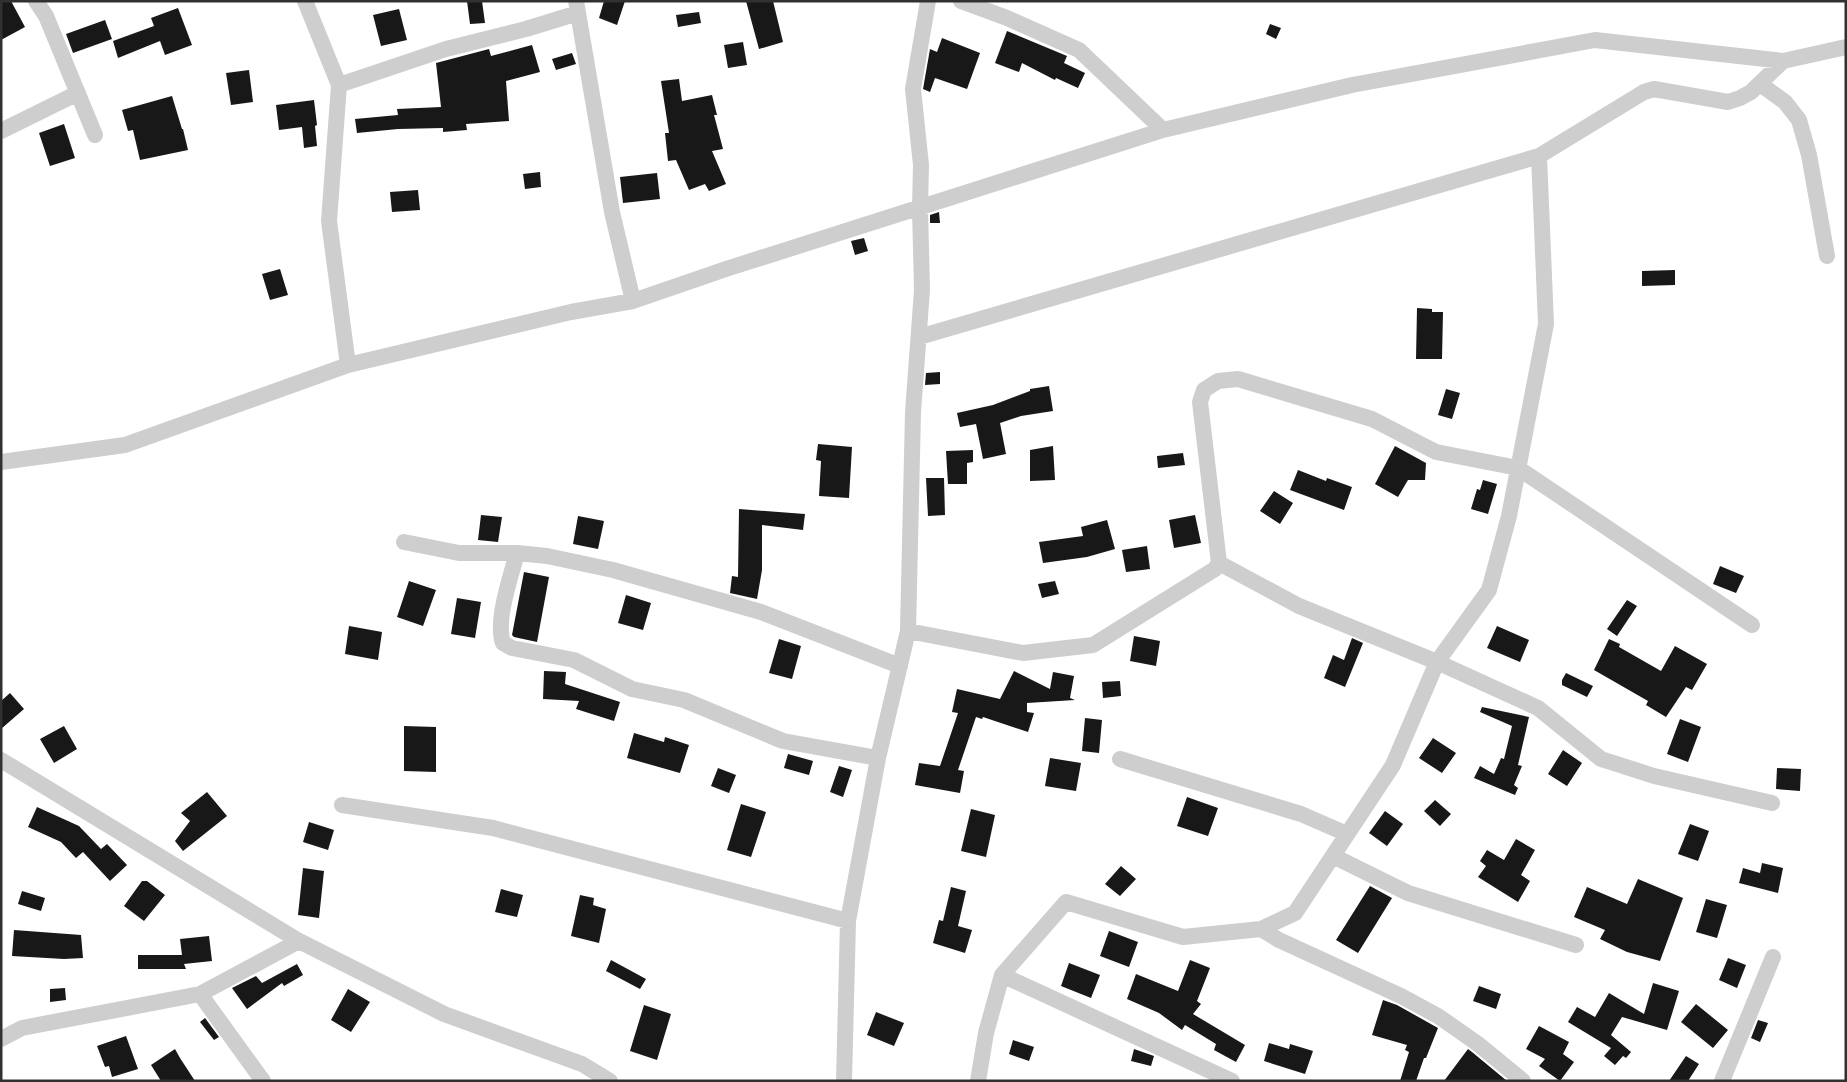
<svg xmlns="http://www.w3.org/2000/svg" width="1847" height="1082" font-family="Raleway,sans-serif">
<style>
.building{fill:#181818}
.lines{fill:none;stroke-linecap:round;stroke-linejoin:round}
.street{stroke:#cecece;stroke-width:16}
</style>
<rect width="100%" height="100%" fill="#fff"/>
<path class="building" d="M 1,1 L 11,1 L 25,27 L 1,40 Z
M 467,1 L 482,1 L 485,23 L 470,24 Z
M 604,1 L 625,1 L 617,25 L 599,18 Z
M 746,1 L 773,1 L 783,42 L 759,49 Z
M 178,8 L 192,45 L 165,55 L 160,41 L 118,58 L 113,41 L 154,26 L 151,18 Z
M 399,9 L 407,40 L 381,46 L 373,15 Z
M 699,12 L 701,23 L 678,27 L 676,15 Z
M 105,20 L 112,39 L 73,53 L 66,34 Z
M 1270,24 L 1281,28 L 1276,39 L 1266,34 Z
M 1007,31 L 1067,56 L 1064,63 L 1085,73 L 1078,88 L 1056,78 L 1055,80 L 1022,63 L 1019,72 L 995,63 Z
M 942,38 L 980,53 L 967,89 L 935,78 L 930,92 L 923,89 L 930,49 L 937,52 Z
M 743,42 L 747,65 L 728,68 L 724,45 Z
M 532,45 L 540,72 L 506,81 L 509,121 L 466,124 L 467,130 L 443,132 L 443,128 L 398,129 L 357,133 L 355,119 L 398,115 L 397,109 L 441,107 L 436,63 L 489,49 L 491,56 Z
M 572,53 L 576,64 L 556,70 L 552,59 Z
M 249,70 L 253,102 L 231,105 L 226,73 Z
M 679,79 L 682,101 L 712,95 L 717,115 L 714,115 L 723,149 L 712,151 L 726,184 L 709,191 L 705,184 L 689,190 L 676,160 L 668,161 L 665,133 L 669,133 L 661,81 Z
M 172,96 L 182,129 L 183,129 L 188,150 L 140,160 L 133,130 L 128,131 L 122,110 Z
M 314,100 L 317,125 L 315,126 L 317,146 L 304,148 L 302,127 L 279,130 L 276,105 Z
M 64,124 L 75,158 L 50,166 L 39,133 Z
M 540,172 L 541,187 L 525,189 L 523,174 Z
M 657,173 L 660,199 L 623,203 L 620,177 Z
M 418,190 L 420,210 L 392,212 L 390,192 Z
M 939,212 L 940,223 L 930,223 L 930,215 Z
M 864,238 L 868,251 L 855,255 L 851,241 Z
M 280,269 L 288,295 L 270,300 L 262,274 Z
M 1675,270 L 1675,285 L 1642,286 L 1642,271 Z
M 1417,308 L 1432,309 L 1432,312 L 1443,312 L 1442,359 L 1416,359 Z
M 940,372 L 940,384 L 925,385 L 926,373 Z
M 1049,386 L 1053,411 L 1021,416 L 1000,423 L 1006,454 L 983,459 L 976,424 L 960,427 L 957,413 L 993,405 L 1030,391 L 1030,389 Z
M 1446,389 L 1460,393 L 1452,419 L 1438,415 Z
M 818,444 L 852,447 L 849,498 L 819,496 L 821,461 L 816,460 Z
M 1053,446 L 1055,480 L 1030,481 L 1030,450 Z
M 1395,446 L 1426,463 L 1425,480 L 1408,480 L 1398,497 L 1375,484 Z
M 973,450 L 973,462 L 967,463 L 967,484 L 948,484 L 946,451 Z
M 1183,453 L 1185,465 L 1158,468 L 1157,456 Z
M 1298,470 L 1326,481 L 1327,478 L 1352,487 L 1344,510 L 1290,490 Z
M 926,478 L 944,478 L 945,515 L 928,516 Z
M 1483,480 L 1497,484 L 1488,514 L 1471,509 L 1477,489 L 1480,490 Z
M 1274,491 L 1293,503 L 1280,524 L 1260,511 Z
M 739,509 L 805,514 L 803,530 L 762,525 L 762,570 L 757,599 L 730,593 L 732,576 L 738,577 Z
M 481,515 L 502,517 L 498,542 L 478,540 Z
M 1195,515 L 1201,543 L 1174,548 L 1169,520 Z
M 578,516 L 604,521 L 598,549 L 573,544 Z
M 1107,520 L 1115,549 L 1087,557 L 1043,563 L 1039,542 L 1083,536 L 1081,527 Z
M 1147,546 L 1150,569 L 1126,572 L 1122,550 Z
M 1720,566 L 1744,576 L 1736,593 L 1713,584 Z
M 524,572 L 549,577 L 537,642 L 514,637 L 512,635 Z
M 409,581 L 436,590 L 423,626 L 397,617 Z
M 1055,581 L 1059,594 L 1042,598 L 1038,584 Z
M 626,595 L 651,603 L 643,630 L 618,623 Z
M 457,598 L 481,602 L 475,638 L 451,634 Z
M 1627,600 L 1637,606 L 1617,636 L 1607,629 Z
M 349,626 L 382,632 L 378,660 L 345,654 Z
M 1497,626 L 1529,640 L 1520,662 L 1487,648 Z
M 1134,636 L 1160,641 L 1156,666 L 1130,661 Z
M 1352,638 L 1363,643 L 1345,687 L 1324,678 L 1333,655 L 1344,660 Z
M 779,639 L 801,646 L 792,679 L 769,673 Z
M 1609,639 L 1620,644 L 1619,647 L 1661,671 L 1675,646 L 1707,664 L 1692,690 L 1686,687 L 1666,717 L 1646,705 L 1648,701 L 1594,670 Z
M 544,671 L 566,672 L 565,684 L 620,702 L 614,721 L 576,709 L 579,701 L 543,699 Z
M 1014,671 L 1050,689 L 1053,672 L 1074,676 L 1070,698 L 1075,700 L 1027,703 L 1027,712 L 1034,713 L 1028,732 L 983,717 L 982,719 L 976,717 L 958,770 L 964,771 L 960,793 L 915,785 L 919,763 L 940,766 L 958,713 L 952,712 L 957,689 L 1000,699 Z
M 1566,673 L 1593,686 L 1587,697 L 1562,685 L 1562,680 Z
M 1120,681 L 1121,696 L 1103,698 L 1102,682 Z
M 10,693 L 24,709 L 1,729 L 1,701 Z
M 1482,707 L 1529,717 L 1518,765 L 1522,766 L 1514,785 L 1518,788 L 1515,795 L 1474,778 L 1480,766 L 1494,774 L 1501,758 L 1504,759 L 1512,726 L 1480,712 Z
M 1085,718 L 1102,720 L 1099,753 L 1082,751 Z
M 1680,719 L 1701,727 L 1688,762 L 1667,754 Z
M 64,726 L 77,749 L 54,763 L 40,739 Z
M 404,726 L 436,727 L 436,772 L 404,771 Z
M 634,733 L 664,742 L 665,737 L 689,745 L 680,773 L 627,758 Z
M 1433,738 L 1456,753 L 1442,773 L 1419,758 Z
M 1563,750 L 1582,763 L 1567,786 L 1548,774 Z
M 788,754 L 813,761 L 809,775 L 784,768 Z
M 1050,758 L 1081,763 L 1076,791 L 1045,786 Z
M 839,766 L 852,770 L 843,797 L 830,792 Z
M 718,768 L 736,775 L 729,793 L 711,786 Z
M 1777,768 L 1801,769 L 1800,791 L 1776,789 Z
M 207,792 L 227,816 L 183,851 L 175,841 L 190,821 L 181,813 Z
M 1187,797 L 1218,808 L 1208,836 L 1177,826 Z
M 1435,800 L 1451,814 L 1440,826 L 1424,811 Z
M 741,804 L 766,812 L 751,857 L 727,850 Z
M 37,807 L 79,826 L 101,849 L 107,844 L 127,865 L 110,881 L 83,852 L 76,858 L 61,842 L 28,827 Z
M 971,809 L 995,815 L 986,857 L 961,851 Z
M 1385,811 L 1403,824 L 1387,846 L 1369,833 Z
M 309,822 L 334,830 L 328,850 L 303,842 Z
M 1690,824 L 1709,831 L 1698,861 L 1678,854 Z
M 1516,839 L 1535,850 L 1521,875 L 1530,881 L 1518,902 L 1478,877 L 1486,866 L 1480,861 L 1487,850 L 1504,860 Z
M 1762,863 L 1783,868 L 1778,893 L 1739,883 L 1743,868 L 1760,873 Z
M 1121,866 L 1136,879 L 1120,896 L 1105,884 Z
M 303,868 L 324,871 L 319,918 L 298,915 Z
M 1638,879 L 1683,898 L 1660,961 L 1627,952 L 1600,939 L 1605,930 L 1574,917 L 1587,887 L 1627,904 Z
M 142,881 L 147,881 L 165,895 L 144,921 L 124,906 Z
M 1370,886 L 1392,898 L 1358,953 L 1336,940 Z
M 951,887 L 966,891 L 958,926 L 972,930 L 965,953 L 933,943 L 939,920 L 943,921 Z
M 501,889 L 523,895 L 517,917 L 495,912 Z
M 22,891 L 45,898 L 41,911 L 18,904 Z
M 580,895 L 594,898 L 593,905 L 606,909 L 599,943 L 571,936 Z
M 1706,899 L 1727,905 L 1717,938 L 1696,932 Z
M 14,930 L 81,935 L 83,958 L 64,959 L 12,956 Z
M 1109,931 L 1138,942 L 1129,967 L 1100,956 Z
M 209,936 L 212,961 L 184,964 L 186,969 L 138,969 L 138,955 L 182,955 L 180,939 Z
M 1728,958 L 1746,965 L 1737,988 L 1719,980 Z
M 611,960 L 646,979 L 640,989 L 606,971 Z
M 1190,960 L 1210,968 L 1197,1001 L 1201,1004 L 1193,1014 L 1245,1045 L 1236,1062 L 1214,1050 L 1216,1044 L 1185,1025 L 1182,1030 L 1159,1013 L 1127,999 L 1136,974 L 1178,991 Z
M 1069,963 L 1100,975 L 1091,998 L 1061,986 Z
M 297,964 L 303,975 L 284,986 L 282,983 L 247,1009 L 232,988 L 256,976 L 262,983 Z
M 1653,983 L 1679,991 L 1667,1030 L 1622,1017 L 1611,1035 L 1631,1052 L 1626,1058 L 1623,1056 L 1615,1065 L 1604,1056 L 1611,1048 L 1568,1022 L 1577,1007 L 1595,1017 L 1609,993 L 1644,1014 Z
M 1479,986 L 1501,994 L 1496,1009 L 1473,1001 Z
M 65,988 L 66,1000 L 50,1002 L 50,989 Z
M 348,989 L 370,1002 L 351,1032 L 331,1020 Z
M 1383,1000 L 1397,1005 L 1438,1028 L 1426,1058 L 1424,1058 L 1416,1081 L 1400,1081 L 1409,1052 L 1405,1050 L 1407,1045 L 1372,1035 Z
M 1696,1004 L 1728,1030 L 1713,1048 L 1681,1022 Z
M 644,1005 L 671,1014 L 657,1060 L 630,1051 Z
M 876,1012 L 904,1023 L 894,1046 L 867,1035 Z
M 205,1018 L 219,1037 L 214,1040 L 200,1022 Z
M 1758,1020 L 1768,1023 L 1760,1042 L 1751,1038 Z
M 1539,1026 L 1569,1042 L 1563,1054 L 1574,1062 L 1560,1081 L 1539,1066 L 1545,1059 L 1526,1049 Z
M 126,1036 L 138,1069 L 112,1077 L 109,1066 L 105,1067 L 97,1046 Z
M 1013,1040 L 1034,1047 L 1029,1061 L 1009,1054 Z
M 1269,1043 L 1289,1049 L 1290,1044 L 1313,1051 L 1305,1074 L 1264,1061 Z
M 175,1049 L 180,1058 L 195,1081 L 161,1081 L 151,1065 Z
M 1134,1049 L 1154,1056 L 1151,1066 L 1131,1061 Z
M 1468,1049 L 1472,1052 L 1507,1081 L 1444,1081 Z
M 1686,1056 L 1699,1064 L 1688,1081 L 1669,1081 Z"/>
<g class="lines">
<path class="street" d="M 36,1 L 46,16 L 95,135
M 305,1 L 339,85 L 329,221 L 348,365
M 576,1 L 612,212 L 633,301
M 961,1 L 1007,18 L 1079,50 L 1163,130
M 1760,84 L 1785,102 L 1799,120 L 1809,155 L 1827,256
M 339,85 L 446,49 L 526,29 L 578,13
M 1,131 L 78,93
M 919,337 L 1539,156 L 1644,92 L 1654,89 L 1728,102 L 1740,98 L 1751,92 L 1783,61
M 1,462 L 125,445 L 348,365 L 571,312 L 633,301 L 726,269 L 1163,130 L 1352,85 L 1595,40 L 1783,61 L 1846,47
M 404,542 L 459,553 L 517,553 L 547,556 L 613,570 L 761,612 L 900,666
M 517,553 C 511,576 495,621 503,643 L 512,648 L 574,660 L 632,689 L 684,700 L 783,741 L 878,758
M 1219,563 L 1299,606 L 1437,662 L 1538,708 L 1601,759 L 1654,776 L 1772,803
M 908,631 L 1023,653 L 1093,645 L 1215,569 L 1219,563 L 1200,402 L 1204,390 L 1218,381 L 1238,379 L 1372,419 L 1436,452 L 1518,468 L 1752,625
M 1120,759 L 1301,814 L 1347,834
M 1,760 L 299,941 L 444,1014 L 582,1064 L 610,1081
M 342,805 L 493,828 L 848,921
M 1333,856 L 1408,893 L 1576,945
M 1261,929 L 1295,913 L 1393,765 L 1437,662 L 1489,590 L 1509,516 L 1546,324 L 1539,156
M 1002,975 L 1066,902 L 1183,937 L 1261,929 L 1279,940 L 1401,996 L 1438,1016 L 1478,1044 L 1523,1081
M 200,994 L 263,1081
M 1,1039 L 22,1028 L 200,994 L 299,941
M 844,1081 L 848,921 L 878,758 L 908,631 L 913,412 L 922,290 L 920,208 L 921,165 L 913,89 L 928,1
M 978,1081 L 986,1033 L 1002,975 L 1232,1081
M 1722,1081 L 1773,957"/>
</g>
<rect width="1847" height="1082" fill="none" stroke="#313131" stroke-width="5"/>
</svg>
